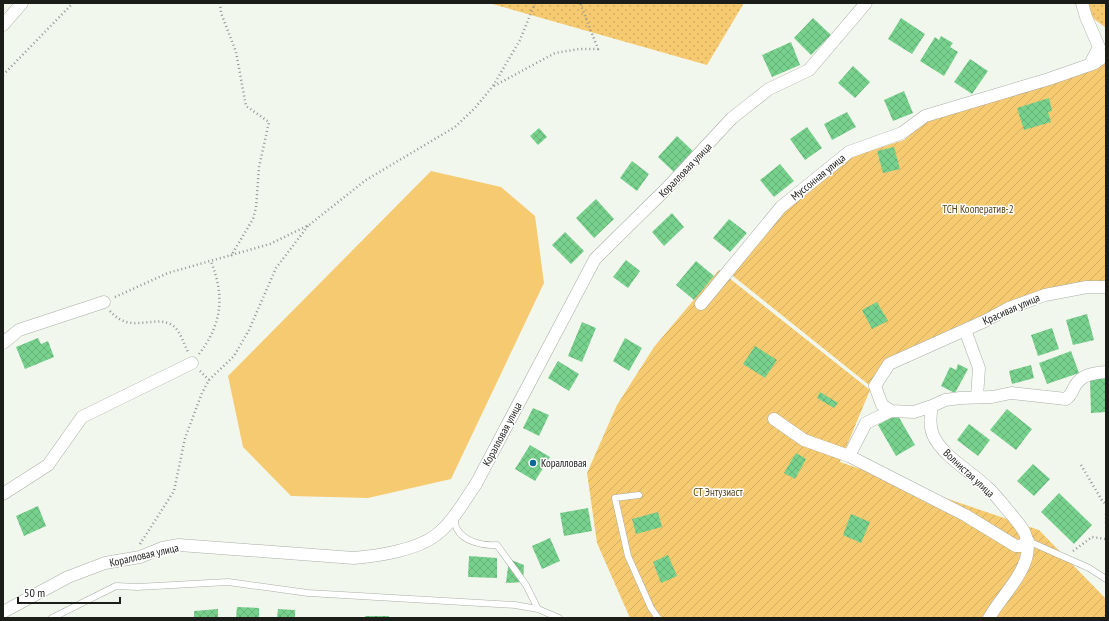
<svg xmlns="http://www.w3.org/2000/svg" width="1109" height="621" font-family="'PT Sans Narrow',sans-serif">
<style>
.grass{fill:url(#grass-dots)}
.garden{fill:url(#garden-furrows)}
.pitch{fill:#f6ca70}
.building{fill:url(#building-cross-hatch)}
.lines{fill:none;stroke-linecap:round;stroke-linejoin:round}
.lane-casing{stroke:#aaaea6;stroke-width:7}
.street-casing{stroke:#aaaea6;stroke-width:13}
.path{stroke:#92968f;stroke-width:2.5;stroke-dasharray:1 3;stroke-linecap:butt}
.lane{stroke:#fff;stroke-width:6}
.street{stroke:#fff;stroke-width:12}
.poi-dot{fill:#0a6a99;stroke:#fff;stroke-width:1.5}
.labels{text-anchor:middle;stroke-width:3;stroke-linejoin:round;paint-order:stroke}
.street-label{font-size:11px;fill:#1b1d19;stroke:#fff}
.park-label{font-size:11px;fill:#574319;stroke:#fff}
.poi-label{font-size:11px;fill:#1b1d19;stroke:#fff;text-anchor:start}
</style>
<defs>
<pattern id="grass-dots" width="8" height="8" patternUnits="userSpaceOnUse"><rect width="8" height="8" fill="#f6ca70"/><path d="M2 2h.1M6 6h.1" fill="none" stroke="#d2ad60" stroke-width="1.8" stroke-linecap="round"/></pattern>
<pattern id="garden-furrows" width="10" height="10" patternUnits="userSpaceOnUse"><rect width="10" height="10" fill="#f6ca70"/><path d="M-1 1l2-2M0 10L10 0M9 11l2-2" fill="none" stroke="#d2ad60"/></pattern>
<pattern id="building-cross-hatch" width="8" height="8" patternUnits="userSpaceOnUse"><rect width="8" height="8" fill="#77d18d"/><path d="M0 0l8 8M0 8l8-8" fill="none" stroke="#66b379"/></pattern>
</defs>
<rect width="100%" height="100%" fill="#f2f7ee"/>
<path class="grass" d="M 489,3 L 744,3 L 707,65 Z
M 1073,3 L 1106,3 L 1106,28 Z"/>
<path class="garden" d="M 1106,61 L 1106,282 L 1004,305 L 886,361 L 869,385 L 723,268 L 787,208 L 854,156 L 904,140 L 925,122 Z
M 719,270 L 870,390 L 840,462 L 1039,530 L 1106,599 L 1106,618 L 630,618 L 597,543 L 587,473 L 617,405 L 654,347 Z"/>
<path class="pitch" d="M 431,171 L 501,187 L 535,216 L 544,283 L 451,479 L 368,498 L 291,496 L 243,447 L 228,376 Z"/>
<path class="building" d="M 813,18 L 831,35 L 811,55 L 794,38 Z
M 901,18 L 925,34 L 912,54 L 888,39 Z
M 941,36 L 953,43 L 950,47 L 958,52 L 944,76 L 920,61 L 935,37 L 939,40 Z
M 791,42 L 800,65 L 772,77 L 762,55 Z
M 970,59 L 988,71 L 972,94 L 954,82 Z
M 853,66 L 870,82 L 855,98 L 838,83 Z
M 904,91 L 913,113 L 893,121 L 884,100 Z
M 1049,98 L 1052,111 L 1048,112 L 1051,122 L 1024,130 L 1017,108 Z
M 847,112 L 856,127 L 832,140 L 824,124 Z
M 807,127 L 822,148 L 805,160 L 790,139 Z
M 539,128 L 547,137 L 538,145 L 530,136 Z
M 677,136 L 696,154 L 677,175 L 658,157 Z
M 894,147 L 900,169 L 883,173 L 877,151 Z
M 632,161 L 649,174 L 637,191 L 620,178 Z
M 780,164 L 794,181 L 774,197 L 760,180 Z
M 596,199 L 614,219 L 594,238 L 576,218 Z
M 672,213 L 684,227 L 664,246 L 652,232 Z
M 729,219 L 747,233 L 730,252 L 713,238 Z
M 565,232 L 584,251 L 571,264 L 552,245 Z
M 626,260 L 640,271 L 628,288 L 613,277 Z
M 696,261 L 714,276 L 694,300 L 676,285 Z
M 877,302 L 888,321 L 872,329 L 862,310 Z
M 1087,314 L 1094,340 L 1073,345 L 1066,320 Z
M 582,322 L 596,328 L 582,362 L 568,356 Z
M 1052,328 L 1059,349 L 1038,356 L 1031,335 Z
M 38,338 L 41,344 L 48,341 L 54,357 L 25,369 L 16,347 Z
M 625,338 L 642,348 L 629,371 L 613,361 Z
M 755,346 L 777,360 L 765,378 L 743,364 Z
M 1071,351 L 1079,373 L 1047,384 L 1039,363 Z
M 558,361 L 579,374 L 569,391 L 548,378 Z
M 958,364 L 968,369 L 955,393 L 941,386 L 950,367 L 956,370 Z
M 1031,365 L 1034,378 L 1012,384 L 1009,371 Z
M 1106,378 L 1106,412 L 1091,413 L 1090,379 Z
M 820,392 L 838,403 L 834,408 L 817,398 Z
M 533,408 L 549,415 L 539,436 L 523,428 Z
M 1007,409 L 1032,429 L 1016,450 L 990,430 Z
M 897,414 L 915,445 L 896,456 L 878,425 Z
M 969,424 L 990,440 L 978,456 L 957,440 Z
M 530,445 L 550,457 L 535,481 L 515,469 Z
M 796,453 L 806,459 L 795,479 L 784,473 Z
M 1033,464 L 1050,479 L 1034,496 L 1017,481 Z
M 1059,493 L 1092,525 L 1074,544 L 1041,512 Z
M 38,506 L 46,526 L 24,536 L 16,516 Z
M 588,508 L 592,531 L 564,536 L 560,513 Z
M 658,512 L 662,527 L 636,534 L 632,519 Z
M 851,514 L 870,522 L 861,543 L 843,535 Z
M 550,538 L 560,561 L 542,569 L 532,546 Z
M 668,555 L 677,576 L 661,583 L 653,562 Z
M 469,556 L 497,558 L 497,578 L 468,577 Z
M 509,559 L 524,565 L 523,582 L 506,583 Z
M 237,607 L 259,608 L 259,618 L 236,618 Z
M 218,609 L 218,618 L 194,618 L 194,611 Z
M 278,609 L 295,610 L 295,618 L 277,618 Z
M 365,616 L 389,616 L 389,618 L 365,618 Z"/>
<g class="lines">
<g class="lane-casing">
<path id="lane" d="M 639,495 L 615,498 L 628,556 L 651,608 L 658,618
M 455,517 C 455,520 455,526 457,529 C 464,542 484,546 497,545 L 526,585 L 538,609
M 1028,541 L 1089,568 L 1106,579
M 52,618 L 116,586 L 137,587 L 228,582 L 308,593 L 515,605 L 538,609 L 559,618"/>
</g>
<g class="street-casing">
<path id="street" d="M 1082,3 L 1086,17 L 1099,47 L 1090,64
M 3,25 L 22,3
M 701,304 L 781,207 L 849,152 L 902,133 L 925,116 L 1049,79 L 1095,63 L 1106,55
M 965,330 L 979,368 L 977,397
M 3,343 L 19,330 L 104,302
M 891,411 L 882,405 L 875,386 L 889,364 L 985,321 L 1009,308 L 1045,295 L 1087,287 L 1106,287
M 774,419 L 804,440 L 849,456 L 965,515 L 1016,546 L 1021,546 L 1028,541
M 849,456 L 866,423 L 891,411 L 914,412 L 932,406
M 3,494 L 48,465 L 82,417 L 192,363
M 3,612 L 68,577 L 105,563 L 140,557 L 162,548 L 179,545 L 354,558 C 378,556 417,550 436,535 C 453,522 464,501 476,484 L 595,259 L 667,188 L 732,118 L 769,89 L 809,70 L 866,3
M 989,618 C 1000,599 1020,579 1026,559 C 1032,538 1023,528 1010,513 C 1003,505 996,495 988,488 C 972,472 942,456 933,435 C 929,425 930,416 932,406 L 945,400 L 960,398 L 992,397 L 1011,393 L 1066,399 C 1073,394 1072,389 1077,383 C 1084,374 1095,373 1106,372"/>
</g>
<path class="path" d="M 220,3 L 221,13 L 236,52 L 246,106 L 269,122 L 259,167 L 256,208 L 253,219 L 231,256
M 3,75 L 73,3
M 494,86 L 555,53 L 579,49 L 598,49 L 580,3
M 115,297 L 168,273 L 270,244 L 309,225 L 366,180 L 455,127 L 475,108 L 493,86 L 520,40 L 535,3
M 110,311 C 131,335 153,314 172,325 C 180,330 184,344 188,352
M 199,354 C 222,324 225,296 211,262
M 200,371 L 209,380
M 1081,465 L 1103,502 L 1106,504
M 1106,514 L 1106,523
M 140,544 L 174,491 L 185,438 L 202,393 L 209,380 L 234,356 L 249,330 L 276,268 L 308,226
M 1073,551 L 1092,537 L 1106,539"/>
<use href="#lane" class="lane"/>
<use href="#street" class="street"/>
</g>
<circle class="poi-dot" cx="533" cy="463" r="4"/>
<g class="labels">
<g class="street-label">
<text transform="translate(685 170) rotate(-46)" y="4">Коралловая улица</text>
<text transform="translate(818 177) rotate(-39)" y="4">Муссонная улица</text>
<text transform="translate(1011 309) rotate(-24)" y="4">Красивая улица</text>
<text transform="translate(502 434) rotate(-62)" y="4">Коралловая улица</text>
<text transform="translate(969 473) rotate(43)" y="4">Волнистая улица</text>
<text transform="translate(144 555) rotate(-13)" y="4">Коралловая улица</text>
</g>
<g class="park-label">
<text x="978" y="213">ТСН Кооператив-2</text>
<text x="718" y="496">СТ Энтузиаст</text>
</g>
<g class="poi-label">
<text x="541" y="467">Коралловая</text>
</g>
</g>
<rect width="1109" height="621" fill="none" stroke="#1b1d19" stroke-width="8"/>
<path d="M18 597v6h102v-6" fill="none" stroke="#1b1d19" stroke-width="2"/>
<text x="24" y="597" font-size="12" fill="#1b1d19" stroke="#ffffff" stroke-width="3" paint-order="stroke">50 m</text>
</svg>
